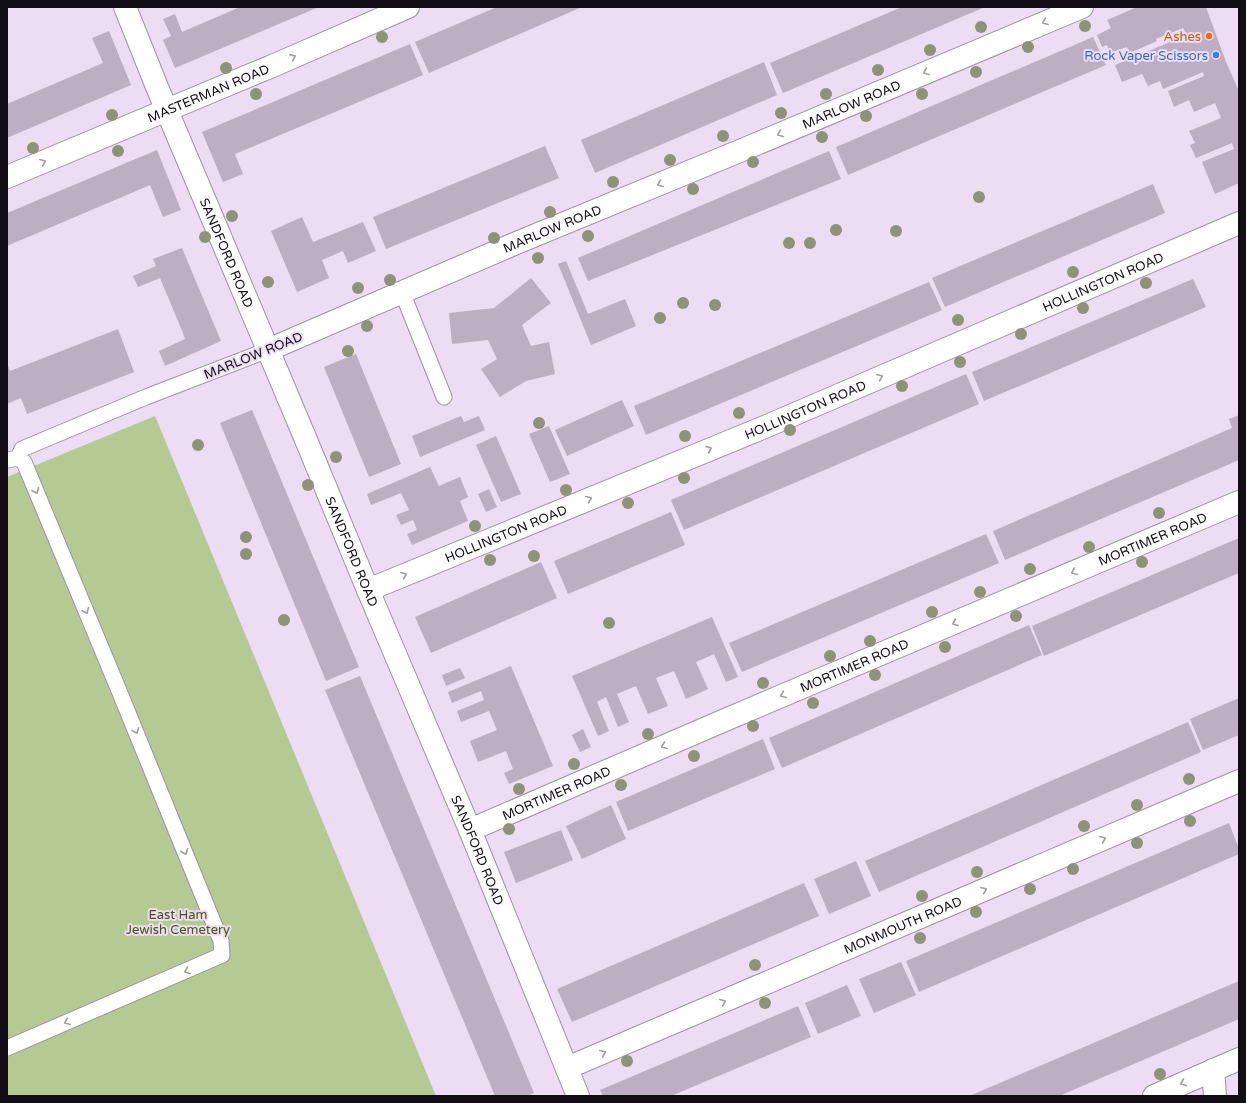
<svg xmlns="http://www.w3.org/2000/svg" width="1246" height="1103" font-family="'Varela Round',sans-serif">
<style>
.green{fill:#b5c992}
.building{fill:#bdaec4}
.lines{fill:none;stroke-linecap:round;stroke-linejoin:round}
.lane-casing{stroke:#9e90a5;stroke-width:17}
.street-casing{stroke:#9e90a5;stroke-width:24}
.lane{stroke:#fff;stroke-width:15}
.street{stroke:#fff;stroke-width:22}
.tree{fill:#8f9277}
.oneway{stroke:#a09ea1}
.food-dot{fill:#e8710a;stroke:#ecdcf4;stroke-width:1.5}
.shop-dot{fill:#3f7fe0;stroke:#ecdcf4;stroke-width:1.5}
.labels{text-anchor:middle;stroke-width:4;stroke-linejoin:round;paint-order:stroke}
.food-label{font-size:13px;fill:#c56008;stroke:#ecdcf4;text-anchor:end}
.shop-label{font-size:13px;fill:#366cbe;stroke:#ecdcf4;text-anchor:end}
.street-label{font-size:13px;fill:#120c14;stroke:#ecdcf4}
.park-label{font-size:13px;fill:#435611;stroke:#ecdcf4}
</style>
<rect width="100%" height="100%" fill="#ecdcf4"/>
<path class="green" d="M 155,416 L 436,1096 L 7,1096 L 7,477 Z"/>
<path class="building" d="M 240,7 L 319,7 L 175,68 L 163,40 L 171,36 L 163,19 L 175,14 L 182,32 Z
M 497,7 L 582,7 L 429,73 L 415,42 Z
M 902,7 L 985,7 L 783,93 L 770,63 Z
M 1137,7 L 1206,7 L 1226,62 L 1239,91 L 1239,183 L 1215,194 L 1202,162 L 1234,149 L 1232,143 L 1196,158 L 1190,145 L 1195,143 L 1189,131 L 1221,118 L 1215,103 L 1194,112 L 1189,100 L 1174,107 L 1168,91 L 1204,76 L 1203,72 L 1163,89 L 1160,81 L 1148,86 L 1142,74 L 1122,82 L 1115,65 L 1187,35 L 1183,28 L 1156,39 L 1157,41 L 1130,53 L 1127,47 L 1110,53 L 1107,45 L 1102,47 L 1097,35 L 1111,28 L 1107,20 Z
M 109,31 L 131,85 L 7,138 L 7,104 L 103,63 L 92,38 Z
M 1093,37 L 1106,65 L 848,175 L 836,147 Z
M 410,44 L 423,75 L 235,154 L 243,174 L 223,182 L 202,132 Z
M 764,62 L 777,95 L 595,173 L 581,140 Z
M 545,146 L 559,178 L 386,249 L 373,217 Z
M 157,150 L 181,210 L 163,217 L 150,185 L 7,246 L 7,213 Z
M 829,151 L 841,179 L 588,281 L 578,258 Z
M 1153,184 L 1165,213 L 945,307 L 932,278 Z
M 302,217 L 313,242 L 363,222 L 376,251 L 348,263 L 343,251 L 322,260 L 329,278 L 297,292 L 271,231 Z
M 182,248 L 221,341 L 165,366 L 159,351 L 185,339 L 183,333 L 160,278 L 138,287 L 133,276 L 156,266 L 153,259 Z
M 566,261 L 588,314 L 625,299 L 636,326 L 591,345 L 558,264 Z
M 531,278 L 551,303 L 522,325 L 531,346 L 549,342 L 555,374 L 526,381 L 500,397 L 481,369 L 497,359 L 488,340 L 452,344 L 449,313 L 494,308 Z
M 1193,279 L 1206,307 L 984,401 L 972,372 Z
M 929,282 L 942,310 L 646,435 L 634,406 Z
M 118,329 L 134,372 L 27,414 L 21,398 L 7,404 L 7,367 L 8,366 L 10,371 Z
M 356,354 L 401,464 L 369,477 L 324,367 Z
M 966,374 L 979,404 L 684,530 L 671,500 Z
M 622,400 L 634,426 L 567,456 L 555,430 Z
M 252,410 L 359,667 L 326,681 L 220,423 Z
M 1239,415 L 1239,460 L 1005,560 L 993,531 L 1232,428 L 1229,419 Z
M 461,416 L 464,422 L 479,416 L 485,430 L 420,457 L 412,436 Z
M 549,426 L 570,474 L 550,482 L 529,434 Z
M 496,436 L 521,494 L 501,502 L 476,445 Z
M 430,467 L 439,486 L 460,477 L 468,497 L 460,501 L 468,521 L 412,545 L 407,534 L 417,530 L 413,520 L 401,525 L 396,515 L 409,510 L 401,493 L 371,505 L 367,494 Z
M 489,489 L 497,507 L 486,512 L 478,494 Z
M 671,512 L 685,545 L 568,594 L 554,561 Z
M 986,534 L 999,563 L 742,672 L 729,643 Z
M 1239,538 L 1239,573 L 1044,656 L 1032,626 Z
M 541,562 L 557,598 L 431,653 L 415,617 Z
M 712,617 L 738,677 L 726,682 L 714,654 L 696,662 L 708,689 L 686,699 L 674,671 L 656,678 L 668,706 L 648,714 L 636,686 L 617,694 L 629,722 L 618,727 L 606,697 L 597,702 L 609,731 L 598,736 L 572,676 Z
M 1029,625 L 1042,655 L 782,768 L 769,738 Z
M 511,666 L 553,766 L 509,784 L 504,773 L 513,769 L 506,751 L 478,762 L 470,741 L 497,730 L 489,711 L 461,722 L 457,711 L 484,700 L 481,691 L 452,703 L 448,692 Z
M 460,668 L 465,678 L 446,686 L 442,675 Z
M 360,676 L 534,1093 L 526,1096 L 495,1096 L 325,690 Z
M 1239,698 L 1239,735 L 1203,750 L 1190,719 Z
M 1188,722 L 1201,752 L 879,892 L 865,861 Z
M 583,729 L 591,747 L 580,752 L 572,735 Z
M 763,739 L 775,769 L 628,831 L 616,802 Z
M 611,805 L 626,839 L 582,859 L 566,826 Z
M 1229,823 L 1239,849 L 1239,854 L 919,992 L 906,961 Z
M 561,830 L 573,860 L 516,883 L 504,852 Z
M 856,861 L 871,896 L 829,914 L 814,879 Z
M 804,883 L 819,916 L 572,1022 L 557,989 Z
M 901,962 L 916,995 L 874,1013 L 859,979 Z
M 1239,981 L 1239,1019 L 1059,1096 L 969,1096 Z
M 847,985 L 861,1016 L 818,1034 L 805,1003 Z
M 798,1006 L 811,1037 L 671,1096 L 603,1096 L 600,1090 Z"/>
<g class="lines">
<g class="lane-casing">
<path id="lane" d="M 402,292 L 444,397
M 18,458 L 22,449 L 146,397 L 268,350
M 7,460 L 18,458 L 24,462 L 120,693 L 221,941 L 222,955 L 7,1048"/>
</g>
<g class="street-casing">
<g id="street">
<path id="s1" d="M 125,7 L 157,87 L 304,435 L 368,590 L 470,830 L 578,1096"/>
<path id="s2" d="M 7,177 L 277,64 L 408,7"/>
<path id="s3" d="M 268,350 L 514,244 L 747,148 L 1082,7"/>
<path id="s4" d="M 368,590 L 767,426 L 1239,223"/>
<path id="s5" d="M 470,830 L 725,720 L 1239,502"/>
<path id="s6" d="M 567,1068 L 1239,781"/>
<path d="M 1213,1070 L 1215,1096"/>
<path d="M 1154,1096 L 1239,1059"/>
</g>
</g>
<use href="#lane" class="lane"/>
<use href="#street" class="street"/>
</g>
<g class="tree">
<circle cx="1085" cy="26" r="6"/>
<circle cx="981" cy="27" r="6"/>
<circle cx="382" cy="37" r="6"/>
<circle cx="1028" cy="47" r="6"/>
<circle cx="930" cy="50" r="6"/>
<circle cx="226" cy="68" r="6"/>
<circle cx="878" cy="70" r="6"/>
<circle cx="976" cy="72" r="6"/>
<circle cx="256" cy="94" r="6"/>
<circle cx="826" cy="94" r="6"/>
<circle cx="922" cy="94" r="6"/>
<circle cx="781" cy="113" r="6"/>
<circle cx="112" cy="115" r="6"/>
<circle cx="866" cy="116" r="6"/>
<circle cx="723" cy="136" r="6"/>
<circle cx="822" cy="137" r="6"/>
<circle cx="33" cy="148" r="6"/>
<circle cx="118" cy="151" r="6"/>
<circle cx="670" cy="160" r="6"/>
<circle cx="753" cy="162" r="6"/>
<circle cx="613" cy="182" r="6"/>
<circle cx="693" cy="189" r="6"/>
<circle cx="979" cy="197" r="6"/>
<circle cx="550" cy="212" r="6"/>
<circle cx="232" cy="216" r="6"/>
<circle cx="836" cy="230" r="6"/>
<circle cx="896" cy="231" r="6"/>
<circle cx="588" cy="236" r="6"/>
<circle cx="205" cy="237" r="6"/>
<circle cx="494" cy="238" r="6"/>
<circle cx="789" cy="243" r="6"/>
<circle cx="810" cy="243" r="6"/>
<circle cx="538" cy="258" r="6"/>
<circle cx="1073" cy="272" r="6"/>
<circle cx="390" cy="280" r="6"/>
<circle cx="268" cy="282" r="6"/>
<circle cx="1146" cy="283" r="6"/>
<circle cx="358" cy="288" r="6"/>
<circle cx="683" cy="303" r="6"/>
<circle cx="715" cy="305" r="6"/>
<circle cx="1083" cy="308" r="6"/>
<circle cx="660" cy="318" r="6"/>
<circle cx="958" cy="320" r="6"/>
<circle cx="367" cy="326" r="6"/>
<circle cx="1021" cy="334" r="6"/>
<circle cx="348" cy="351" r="6"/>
<circle cx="960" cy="362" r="6"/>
<circle cx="902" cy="386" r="6"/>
<circle cx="739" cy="413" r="6"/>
<circle cx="539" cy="423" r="6"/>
<circle cx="790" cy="430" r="6"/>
<circle cx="685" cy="436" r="6"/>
<circle cx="198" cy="445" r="6"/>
<circle cx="336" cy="457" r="6"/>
<circle cx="684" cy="478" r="6"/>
<circle cx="308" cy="485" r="6"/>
<circle cx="566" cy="490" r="6"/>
<circle cx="628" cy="503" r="6"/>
<circle cx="1159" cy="513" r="6"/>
<circle cx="475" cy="526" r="6"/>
<circle cx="246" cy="537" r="6"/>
<circle cx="1089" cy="547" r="6"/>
<circle cx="246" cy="554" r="6"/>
<circle cx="534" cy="556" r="6"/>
<circle cx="490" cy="560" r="6"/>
<circle cx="1142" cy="562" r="6"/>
<circle cx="1030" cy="569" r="6"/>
<circle cx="980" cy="592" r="6"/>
<circle cx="932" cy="612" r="6"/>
<circle cx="1016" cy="616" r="6"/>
<circle cx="284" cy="620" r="6"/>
<circle cx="609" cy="623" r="6"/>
<circle cx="870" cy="641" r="6"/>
<circle cx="945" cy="647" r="6"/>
<circle cx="830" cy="656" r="6"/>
<circle cx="875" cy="675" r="6"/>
<circle cx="763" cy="683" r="6"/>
<circle cx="813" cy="703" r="6"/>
<circle cx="753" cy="726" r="6"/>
<circle cx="648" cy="734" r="6"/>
<circle cx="694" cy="756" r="6"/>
<circle cx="574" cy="764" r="6"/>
<circle cx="1189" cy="779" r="6"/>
<circle cx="621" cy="785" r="6"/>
<circle cx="519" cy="789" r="6"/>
<circle cx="1137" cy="805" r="6"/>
<circle cx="1190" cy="821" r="6"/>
<circle cx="1084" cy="826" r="6"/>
<circle cx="509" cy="829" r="6"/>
<circle cx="1137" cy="843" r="6"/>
<circle cx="1073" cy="869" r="6"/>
<circle cx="977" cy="872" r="6"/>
<circle cx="1030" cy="889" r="6"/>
<circle cx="922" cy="896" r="6"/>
<circle cx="976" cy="912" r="6"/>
<circle cx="920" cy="938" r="6"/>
<circle cx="755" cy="965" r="6"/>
<circle cx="765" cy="1003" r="6"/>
<circle cx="627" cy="1061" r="6"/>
<circle cx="1160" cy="1074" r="6"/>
</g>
<defs><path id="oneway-chevron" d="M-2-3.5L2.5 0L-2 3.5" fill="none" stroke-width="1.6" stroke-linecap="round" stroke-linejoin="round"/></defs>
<g class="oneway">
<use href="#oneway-chevron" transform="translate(1045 22) rotate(158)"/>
<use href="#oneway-chevron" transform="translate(293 57) rotate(-24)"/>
<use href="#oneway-chevron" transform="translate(926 72) rotate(157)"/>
<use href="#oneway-chevron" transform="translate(780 134) rotate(157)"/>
<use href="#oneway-chevron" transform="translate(43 162) rotate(-23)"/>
<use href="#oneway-chevron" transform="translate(660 184) rotate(158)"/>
<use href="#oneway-chevron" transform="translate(880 377) rotate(-23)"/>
<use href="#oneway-chevron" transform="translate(709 449) rotate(-22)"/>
<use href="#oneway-chevron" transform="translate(36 491) rotate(67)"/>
<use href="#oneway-chevron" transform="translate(589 499) rotate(-22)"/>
<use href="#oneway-chevron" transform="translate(1074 572) rotate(157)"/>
<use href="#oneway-chevron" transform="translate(404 575) rotate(-22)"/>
<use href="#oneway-chevron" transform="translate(86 611) rotate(67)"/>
<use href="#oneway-chevron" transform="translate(955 623) rotate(157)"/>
<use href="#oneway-chevron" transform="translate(783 695) rotate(157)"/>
<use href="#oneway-chevron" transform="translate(136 731) rotate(68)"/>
<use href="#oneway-chevron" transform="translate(664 746) rotate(157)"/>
<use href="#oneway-chevron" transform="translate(1103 839) rotate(-23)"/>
<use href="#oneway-chevron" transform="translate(185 852) rotate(68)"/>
<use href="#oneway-chevron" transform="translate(984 890) rotate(-23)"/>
<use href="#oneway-chevron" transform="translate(187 971) rotate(157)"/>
<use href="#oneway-chevron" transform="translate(723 1002) rotate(-23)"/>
<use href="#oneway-chevron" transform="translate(67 1022) rotate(157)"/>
<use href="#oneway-chevron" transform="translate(603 1053) rotate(-23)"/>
<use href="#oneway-chevron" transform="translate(1183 1083) rotate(157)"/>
</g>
<circle class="food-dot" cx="1209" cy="36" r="4"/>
<circle class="shop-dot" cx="1216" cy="55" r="4"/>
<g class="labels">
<g class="food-label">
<text x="1201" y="41">Ashes</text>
</g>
<g class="shop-label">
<text x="1208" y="60">Rock Vaper Scissors</text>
</g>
<g class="street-label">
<text dy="5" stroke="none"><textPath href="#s2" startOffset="218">MASTERMAN ROAD</textPath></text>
<text dy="5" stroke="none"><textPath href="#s3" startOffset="633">MARLOW ROAD</textPath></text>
<text dy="5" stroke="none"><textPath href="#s3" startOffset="309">MARLOW ROAD</textPath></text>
<text dy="5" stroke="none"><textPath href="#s1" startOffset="266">SANDFORD ROAD</textPath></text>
<text dy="5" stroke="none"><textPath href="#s4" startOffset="797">HOLLINGTON ROAD</textPath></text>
<text transform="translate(253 355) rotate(-22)" y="5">MARLOW ROAD</text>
<text dy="5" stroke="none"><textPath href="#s4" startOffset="473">HOLLINGTON ROAD</textPath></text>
<text dy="5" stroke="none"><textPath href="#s4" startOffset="149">HOLLINGTON ROAD</textPath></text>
<text dy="5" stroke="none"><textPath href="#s5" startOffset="742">MORTIMER ROAD</textPath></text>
<text dy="5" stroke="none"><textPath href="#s1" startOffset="590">SANDFORD ROAD</textPath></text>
<text dy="5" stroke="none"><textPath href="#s5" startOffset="418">MORTIMER ROAD</textPath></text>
<text dy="5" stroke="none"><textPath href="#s5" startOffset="94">MORTIMER ROAD</textPath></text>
<text dy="5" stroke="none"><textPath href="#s1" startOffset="914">SANDFORD ROAD</textPath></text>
<text dy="5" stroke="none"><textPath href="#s6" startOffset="365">MONMOUTH ROAD</textPath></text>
</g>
<g class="park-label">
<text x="178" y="919">East Ham<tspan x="178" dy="15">Jewish Cemetery</tspan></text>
</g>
</g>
<rect width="1246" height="1103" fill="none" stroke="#120c14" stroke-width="16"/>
</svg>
